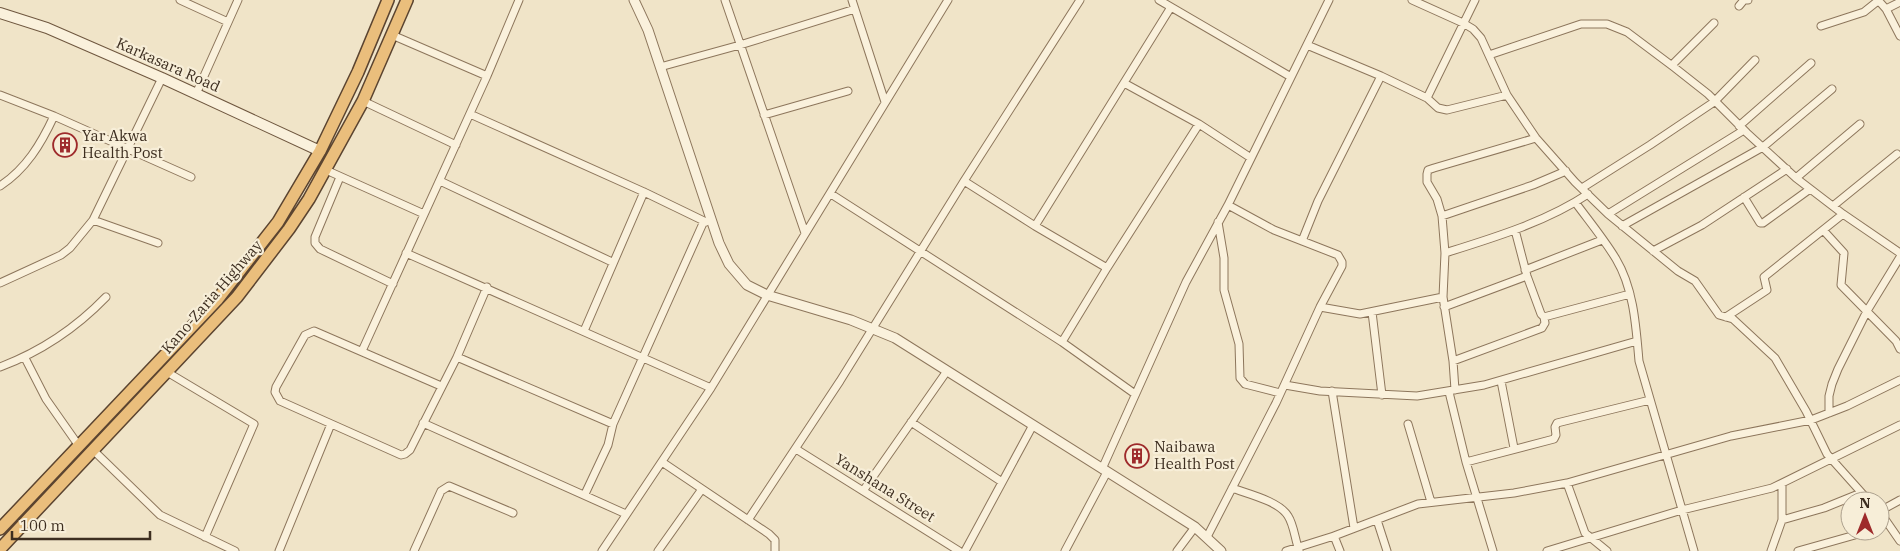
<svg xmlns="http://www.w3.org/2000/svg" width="1900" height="551" font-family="'IBM Plex Serif',serif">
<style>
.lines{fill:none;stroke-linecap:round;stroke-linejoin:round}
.minor-casing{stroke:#8d765c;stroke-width:9}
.tertiary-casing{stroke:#8d765c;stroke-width:11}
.secondary-casing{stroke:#6f573f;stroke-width:12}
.trunk-casing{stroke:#5b4430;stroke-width:14}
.minor{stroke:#faf1dc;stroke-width:7}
.tertiary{stroke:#faf1dc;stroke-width:9}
.secondary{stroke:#faf1dc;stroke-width:10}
.trunk{stroke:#eabe7c;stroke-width:11}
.labels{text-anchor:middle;stroke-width:4.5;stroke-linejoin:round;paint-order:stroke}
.street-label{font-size:15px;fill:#3d2e20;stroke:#f7eed8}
.poi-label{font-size:15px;fill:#3d2e20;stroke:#f7eed8;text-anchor:start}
</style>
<rect width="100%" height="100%" fill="#f0e4c8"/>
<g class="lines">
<g class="minor-casing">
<path id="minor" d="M 180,0 L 228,22
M 725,0 L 805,233
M 852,0 L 885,102
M 1159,0 L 1291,77
M 1412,0 L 1463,23 L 1473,29 L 1481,38 L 1507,95 L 1536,138 L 1575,182 L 1608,214 L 1678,271 L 1695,281 L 1719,315 L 1733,319 L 1775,358 L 1806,411 L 1827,454 L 1869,501
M 1878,0 L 1886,9 L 1900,36
M 1739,6 L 1744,0 L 1748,0
M 1886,9 L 1900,2
M 1821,26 L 1864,12 L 1879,0
M 392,35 L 487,76
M 1307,45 L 1381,76 L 1427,98 L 1438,108 L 1447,110 L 1507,95
M 1489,55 L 1581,24 L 1607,24 L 1627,32 L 1675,68 L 1708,94 L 1747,133 L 1796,178 L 1843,214 L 1900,253
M 1672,65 L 1714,23
M 660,67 L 740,45 L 855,9
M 1124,83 L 1199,124 L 1251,158
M 196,94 L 238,0
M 0,95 L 54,116
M 1427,98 L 1475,0
M 363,101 L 456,145
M 470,114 L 644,192 L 706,222
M 764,115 L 848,91
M 1739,126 L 1811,63
M 326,170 L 424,214
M 340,177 L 315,237 L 315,243 L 320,249 L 393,284
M 1796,178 L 1860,124
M 440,181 L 612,262
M 964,181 L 1035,226 L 1107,268
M 0,186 C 26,169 41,144 54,116 L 191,177
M 1582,188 L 1650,145 L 1714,102 L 1755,60
M 831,194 L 1062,342 L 1135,394
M 1744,197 L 1760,223 L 1763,223 L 1810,189
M 1575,202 C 1589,221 1604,239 1616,259 C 1634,289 1636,327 1639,361 L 1694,551
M 1833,206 L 1897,154
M 1608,214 L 1744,130
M 1442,216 L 1533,185 L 1566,171
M 93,220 L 158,243
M 1218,222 L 1224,258 L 1224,290 L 1239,344 L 1240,378 L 1245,384 L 1280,393
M 1035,226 L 1171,7
M 1622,226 L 1763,147 L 1832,89
M 1515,230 L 1527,276 L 1541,314 L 1544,317 L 1630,294
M 1824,231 L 1844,253 L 1841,285 L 1896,341 L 1900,349
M 1302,241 L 1318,201 L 1381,76
M 1653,251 L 1702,225 L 1787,169
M 406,253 L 711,388
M 1445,253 C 1493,238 1546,222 1588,194
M 1525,270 L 1602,240
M 0,283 L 61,255 L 70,248 L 93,220 L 162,78
M 1320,307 L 1360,314 L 1443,297
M 1444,307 L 1527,276
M 1372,312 L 1382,395
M 1726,317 L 1767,290 L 1764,277 L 1843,214
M 584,331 L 644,192
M 1062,342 L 1107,268 L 1199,124
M 362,351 L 487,76 L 519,0
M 457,357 L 613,424
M 25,358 L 46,399 L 79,446
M 1453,361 L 1542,328 L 1545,323 L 1544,317
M 0,367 C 40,352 76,328 106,297
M 167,372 L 254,424 L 205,537
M 1501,381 L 1514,448
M 1285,385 L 1320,391 L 1417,396 L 1484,385 L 1637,341
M 441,386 L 314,331 L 305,335 L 276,387 L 275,392 L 280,401 L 401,455 L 405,454 L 410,450 L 457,357 L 487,287
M 1455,390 L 1453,361 L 1443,297 L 1445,253 L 1442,216 L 1437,199 L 1427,182 L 1427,174 L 1428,170 L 1434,168 L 1536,138
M 1332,391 L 1354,528
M 1449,392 L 1466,462 L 1493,551
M 1829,413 L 1829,396 L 1832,384 L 1838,369 L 1867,311 L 1900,257
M 911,422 L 1002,482
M 423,423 L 626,514
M 1408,424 L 1431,502
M 796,449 L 959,551
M 93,450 L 160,515 L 235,551
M 662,462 L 769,534 L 775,540 L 775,551
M 1466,462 L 1554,439 L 1556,435 L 1555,427 L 1557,423 L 1650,400
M 1102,469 L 1186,282 L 1228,205 L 1329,0
M 1567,483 L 1585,533 L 1607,551
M 1232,488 C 1248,494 1279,501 1288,516 C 1294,525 1295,540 1299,550
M 863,491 L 947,371
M 585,494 L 608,445 L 613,424 L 704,221
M 1880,511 L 1900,500
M 1880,512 L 1900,541
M 748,520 L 840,381 L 964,181 L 1080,0
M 1377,520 L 1387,551
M 1782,520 L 1824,508 L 1861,493
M 1334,536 L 1340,551
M 1207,537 L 1276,403 L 1320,307 L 1342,266 L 1342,262 L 1338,255 L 1274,230 L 1228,205
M 279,551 L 331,424
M 414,551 L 441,491 L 449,486 L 513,513
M 602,551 L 711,388 L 948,0
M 658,551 L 702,489
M 965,551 L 1033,425
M 1065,551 L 1107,472
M 1177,551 L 1195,527
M 1286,551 L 1334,536 L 1418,504 L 1514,493 L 1567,483 L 1731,436 L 1811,420 L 1847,406 L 1900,380
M 1547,551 L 1682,510 L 1772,488 L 1900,425
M 1771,551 L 1782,520 L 1782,484
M 1798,551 L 1855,535 L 1864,531"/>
</g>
<g class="tertiary-casing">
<path id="tertiary" d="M 634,0 L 648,30 L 719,243 L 729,264 L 747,285 L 767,295 L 851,320 L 895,338 L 1195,527 L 1221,551"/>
</g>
<g class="secondary-casing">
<path id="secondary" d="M 0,13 L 47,28 L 162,78 L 320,151"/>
</g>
<g class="trunk-casing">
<path id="trunk" d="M 0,529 L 217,300 L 278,222 L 320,151 L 358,72 L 388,0
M 0,549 L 237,297 L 289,229 L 309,199 L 363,101 L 407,0"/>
</g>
<use href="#minor" class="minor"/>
<use href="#tertiary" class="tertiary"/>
<use href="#secondary" class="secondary"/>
<use href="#trunk" class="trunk"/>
</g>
<defs>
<g id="building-ring" transform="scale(1.25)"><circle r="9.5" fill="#f7eed8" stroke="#9e2a2b" stroke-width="1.5"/><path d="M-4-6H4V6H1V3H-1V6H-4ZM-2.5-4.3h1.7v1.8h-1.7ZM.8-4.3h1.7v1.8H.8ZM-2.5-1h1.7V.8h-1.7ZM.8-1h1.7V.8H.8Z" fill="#9e2a2b"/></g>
</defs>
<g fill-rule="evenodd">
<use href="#building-ring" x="65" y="145"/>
<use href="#building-ring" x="1137" y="456"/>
</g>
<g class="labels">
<g class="street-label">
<text transform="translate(168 65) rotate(24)" y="5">Karkasara Road</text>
<text transform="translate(212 297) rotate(-49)" y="5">Kano-Zaria Highway</text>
<text transform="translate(885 488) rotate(32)" y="5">Yanshana Street</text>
</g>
<g class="poi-label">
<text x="82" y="141">Yar Akwa<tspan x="82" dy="17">Health Post</tspan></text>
<text x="1154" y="452">Naibawa<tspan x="1154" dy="17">Health Post</tspan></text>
</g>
</g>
<g transform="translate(1865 516)"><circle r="24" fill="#f7eed8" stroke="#ada18e"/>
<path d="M0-4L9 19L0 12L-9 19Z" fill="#9e2a2b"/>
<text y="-8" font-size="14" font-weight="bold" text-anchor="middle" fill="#3d2e20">N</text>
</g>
<path d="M12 531v8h138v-8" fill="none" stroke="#3d2e20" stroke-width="2.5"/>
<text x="20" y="531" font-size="15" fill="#3d2e20" stroke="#f7eed8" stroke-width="4" paint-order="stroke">100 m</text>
</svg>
